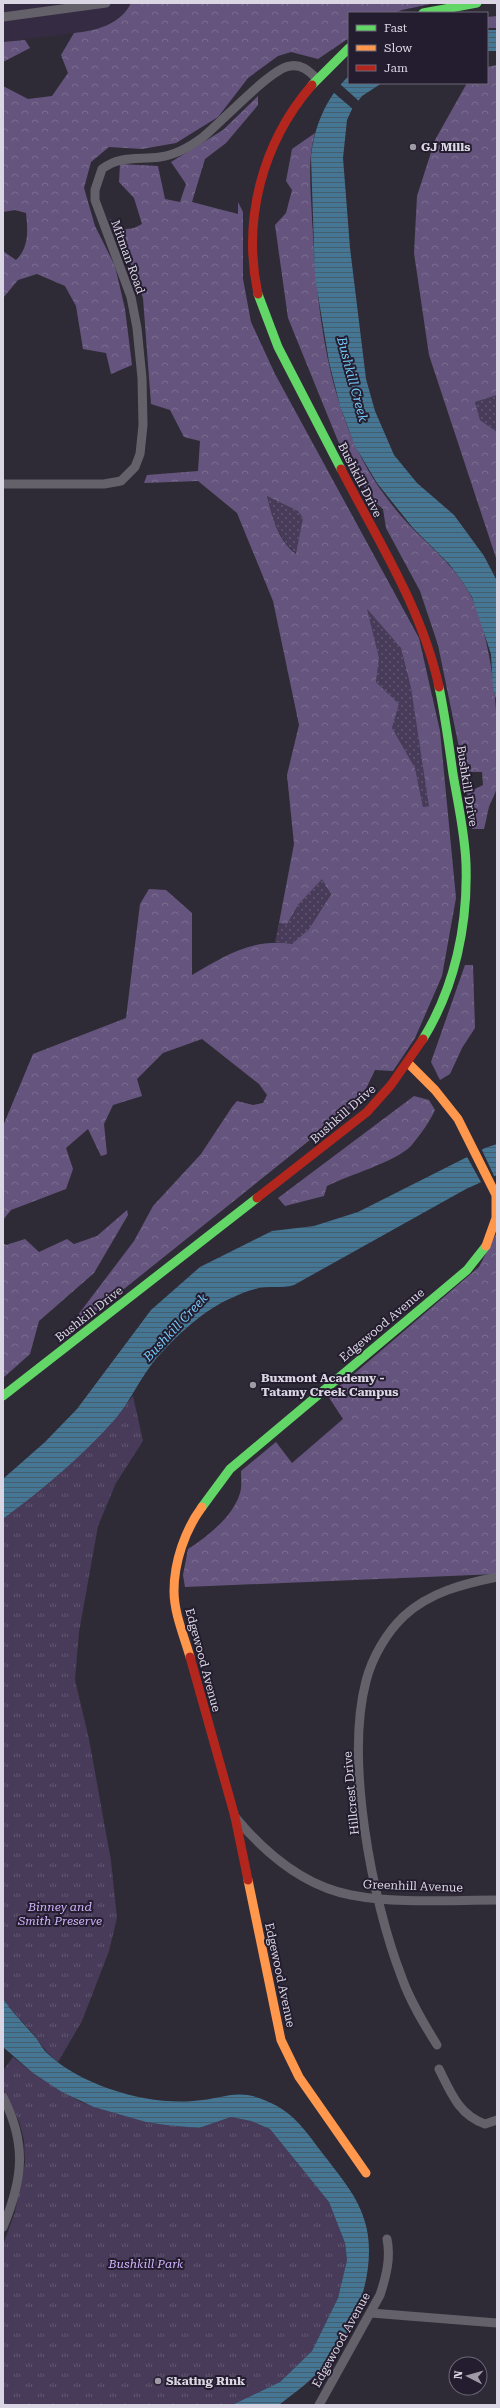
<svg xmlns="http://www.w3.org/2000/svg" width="500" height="2408" font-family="'Roboto Serif',serif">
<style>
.built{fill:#352c43}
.grass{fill:url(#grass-dots)}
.forest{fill:url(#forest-crowns);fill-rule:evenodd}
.park{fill:url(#park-tufts)}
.water{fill:url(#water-rules)}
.pier{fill:#2f2b36}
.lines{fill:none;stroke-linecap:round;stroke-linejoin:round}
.street{stroke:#65616a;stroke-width:9}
.fast{stroke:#63d668;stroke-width:9}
.slow{stroke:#ff974d;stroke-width:9}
.jam{stroke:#b3261e;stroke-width:9}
.poi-dot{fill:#9f9aa6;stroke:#241d2f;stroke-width:1.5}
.labels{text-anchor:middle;stroke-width:4;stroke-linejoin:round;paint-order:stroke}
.poi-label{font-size:12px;font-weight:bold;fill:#dbd6e3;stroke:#241d2f;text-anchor:start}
.street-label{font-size:12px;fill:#dbd6e3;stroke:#241d2f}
.park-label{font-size:12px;font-style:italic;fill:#d1b4fd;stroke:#241d2f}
.water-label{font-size:13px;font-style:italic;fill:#75caf8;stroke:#241d2f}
</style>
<defs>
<pattern id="grass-dots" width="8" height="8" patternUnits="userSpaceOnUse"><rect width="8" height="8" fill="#473b59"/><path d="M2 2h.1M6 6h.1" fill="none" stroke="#615771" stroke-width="1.8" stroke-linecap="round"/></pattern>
<pattern id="forest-crowns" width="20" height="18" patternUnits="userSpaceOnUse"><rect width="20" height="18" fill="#65557e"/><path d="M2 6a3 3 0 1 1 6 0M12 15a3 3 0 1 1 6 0" fill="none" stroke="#7a6d90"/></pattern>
<pattern id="park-tufts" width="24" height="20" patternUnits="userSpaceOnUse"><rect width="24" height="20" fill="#473b59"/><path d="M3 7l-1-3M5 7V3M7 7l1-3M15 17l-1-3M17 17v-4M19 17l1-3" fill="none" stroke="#615771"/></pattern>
<pattern id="water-rules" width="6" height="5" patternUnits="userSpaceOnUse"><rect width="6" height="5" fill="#457794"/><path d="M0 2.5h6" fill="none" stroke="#445e70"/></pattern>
</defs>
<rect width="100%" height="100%" fill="#2f2b36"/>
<path class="built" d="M 3,3 L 131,3 L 127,12 L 98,30 L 3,42 Z"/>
<path class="grass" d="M 497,395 L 497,432 L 480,420 L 475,402 Z
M 267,496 L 299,511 L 303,518 L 297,554 C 278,540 272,517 267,496 Z
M 366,608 L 401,648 L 411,688 L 430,806 L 423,807 L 415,768 L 392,728 L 399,704 L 376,682 L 379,658 Z
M 322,878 L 331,893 L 309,929 L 292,944 L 275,942 L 279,923 L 287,924 L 298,905 Z"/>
<path class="forest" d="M 131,3 L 435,3 L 402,10 L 395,13 L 349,13 L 349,38 L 318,59 L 291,52 L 278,56 L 248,78 L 218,117 L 176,143 L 142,149 L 109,147 L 91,162 L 84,188 L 95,226 L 115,266 L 125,309 L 132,365 L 111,374 L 106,353 L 83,349 L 76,306 L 65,286 L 37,274 L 18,280 L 3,298 L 3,251 L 16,260 C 29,248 28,230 26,213 L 15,210 L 3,212 L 3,86 L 28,99 L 52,96 L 68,73 L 61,55 L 74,33 C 96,31 121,24 131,3 Z
M 497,16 L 497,28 L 487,28 L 487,17 Z
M 25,40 L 30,48 L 3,62 L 3,42 Z
M 497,65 L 497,395 L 475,402 L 480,420 L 497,432 L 497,561 L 429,355 L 414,253 L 417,196 L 435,140 L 467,83 L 487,83 L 487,67 Z
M 258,96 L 258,105 L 226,143 L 205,159 L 192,202 L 238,214 L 238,202 L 243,212 L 243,279 L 251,322 L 275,374 L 419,638 L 440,731 L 456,898 L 442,976 L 415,1038 L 393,1071 L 375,1070 L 361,1099 L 84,1321 L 78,1315 L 134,1241 L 153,1206 L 201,1154 L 232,1107 L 237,1101 L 253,1105 L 263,1103 L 267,1095 L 259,1084 L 202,1039 L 163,1053 L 137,1079 L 142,1096 L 113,1105 L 104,1124 L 107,1154 L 101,1156 L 88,1129 L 66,1148 L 73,1169 L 66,1189 L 11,1210 L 3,1220 L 3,1126 L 33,1054 L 126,1018 L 140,904 L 149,889 L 166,890 L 192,913 L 192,975 C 225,956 252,938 292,944 L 309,929 L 331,894 L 322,879 L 298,905 L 287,924 L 279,923 L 294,844 L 287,775 L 299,725 L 273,601 L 237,513 L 198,481 L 144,483 L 147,475 L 198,471 L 200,441 L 184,437 L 170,410 L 151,404 L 143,298 L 122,239 L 109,218 L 121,230 L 134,228 L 142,224 L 134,198 L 119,182 L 120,164 L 158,166 L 165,199 L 180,202 L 186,184 L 171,162 L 223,130 ZM 267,496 L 298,511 L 303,518 L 296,554 C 278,541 272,517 267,496 ZM 367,609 L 401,648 L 411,688 L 429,806 L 423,807 L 415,768 L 392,728 L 399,704 L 376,682 L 379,658 Z
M 315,133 C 307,160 311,191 312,219 C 317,309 326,405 376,483 C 387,499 400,516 414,530 C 435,551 459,571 472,598 C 495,649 500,731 497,786 C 496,794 491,801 489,807 C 487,814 486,822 484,829 L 472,829 L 467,793 L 483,785 L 482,772 L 464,772 L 438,645 L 420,591 L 386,528 L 383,509 L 371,499 L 338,441 L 288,318 L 275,225 L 286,213 L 292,190 L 286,181 L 292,149 Z
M 465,965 L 473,965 L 475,1028 L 462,1048 L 450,1074 L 440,1080 L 431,1062 Z
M 414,1096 L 429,1100 L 435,1110 C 429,1123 420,1135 411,1146 C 395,1162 349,1175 327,1186 L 324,1196 L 285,1206 L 278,1198 Z
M 127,1210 L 128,1215 L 94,1273 L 39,1321 L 30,1354 L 3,1378 L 3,1243 L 6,1245 L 25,1239 L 39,1252 L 67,1239 L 74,1244 L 97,1236 Z
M 497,1232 L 497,1574 L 185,1587 L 183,1575 L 188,1549 C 208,1536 233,1517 240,1493 C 242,1487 241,1478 241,1471 L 276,1442 L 292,1463 L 343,1419 L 328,1396 L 479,1267 Z"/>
<path class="park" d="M 133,1396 L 143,1441 L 116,1483 L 98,1526 L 79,1632 L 75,1680 L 89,1739 L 111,1861 L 117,1918 L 109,1951 L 82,2021 L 58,2062 C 49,2055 44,2049 37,2039 C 27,2025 13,2014 3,1999 L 3,1519 C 51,1483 95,1443 133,1396 Z
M 13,2057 L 33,2073 L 81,2102 L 146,2122 L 199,2128 L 231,2117 L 251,2121 L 270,2129 L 329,2202 L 345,2243 L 347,2260 L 338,2298 L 312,2351 L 280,2382 L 232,2405 L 3,2405 L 3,2245 L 15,2212 L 25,2163 L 24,2140 L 19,2121 L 3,2088 L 3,2071 Z"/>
<path class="water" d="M 487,30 L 497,30 L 497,51 L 487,51 Z
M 349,76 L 349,83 L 382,83 L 362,96 L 352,109 L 347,120 L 343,158 L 350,248 L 366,379 L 375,411 L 394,455 L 417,483 L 454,515 L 484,556 L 496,579 L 497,703 L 493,688 L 491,654 L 472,597 L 462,581 L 449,564 L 413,528 L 377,483 L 355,446 L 340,406 L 329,362 L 315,277 L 311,157 C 314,127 326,97 349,76 Z
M 497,1144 L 497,1175 L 466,1189 L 294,1285 C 281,1289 268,1285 255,1289 C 246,1291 236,1296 227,1300 C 200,1313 174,1338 155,1360 C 140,1378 131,1400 116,1418 C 84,1455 42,1490 3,1519 L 3,1479 L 45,1442 L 77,1409 L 151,1310 L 200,1267 L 272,1231 L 314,1226 L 358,1212 L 485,1148 Z
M 3,1999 C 13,2013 25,2025 36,2038 C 40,2043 43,2050 48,2054 C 82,2086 147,2105 193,2101 C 228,2099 237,2086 273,2104 C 298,2116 310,2138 327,2159 C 342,2179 358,2197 365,2222 C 379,2268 354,2334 323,2367 C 310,2382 294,2393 279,2405 L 232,2405 L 280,2382 L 312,2351 L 338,2298 L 347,2260 L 345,2243 L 329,2202 L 270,2129 L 251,2121 L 231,2117 L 199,2128 L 166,2125 L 146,2122 L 94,2107 L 62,2092 L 33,2073 L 3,2047 Z"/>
<path class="pier" d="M 340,84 L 360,102 L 354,110 L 333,92 Z
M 481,1148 L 495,1178 L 482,1184 L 466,1155 Z"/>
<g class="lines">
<path class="street" d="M 3,17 L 106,3
M 3,484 L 104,484 L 121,481 L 135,467 L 140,454 L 143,425 L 142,378 L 137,328 L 131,297 L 95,200 L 95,190 L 102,169 C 120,155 138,160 160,157 C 175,155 191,146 203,137 C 222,122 271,68 290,66 C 301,64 308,70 316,78
M 235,1817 C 265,1853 304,1886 351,1895 C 397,1904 450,1900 497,1900
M 437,2045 C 424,2024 410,2001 402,1978 C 372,1901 345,1761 366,1681 C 372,1658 386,1633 404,1616 C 430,1592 463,1584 497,1577
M 439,2069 C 451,2093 459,2115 485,2124 L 497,2120
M 3,2097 C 27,2144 23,2179 3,2227
M 371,2313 L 497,2323
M 319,2405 L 380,2295 C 386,2277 391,2258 387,2239"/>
<path class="fast" d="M 423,13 L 477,3
M 312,85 L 349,48
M 258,294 L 278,347 L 341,469
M 423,1039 C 455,987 468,925 466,864 C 465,834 458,804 453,774 C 449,745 445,715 439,687
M 3,1396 L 257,1198
M 202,1507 L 230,1469 L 467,1270 L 486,1246"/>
<path class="slow" d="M 409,1064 L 435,1090 L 458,1119 L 496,1195 L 496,1218 L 486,1246
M 190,1657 C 184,1636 174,1613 174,1591 C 174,1562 185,1530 202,1507
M 248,1880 L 281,2040 L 299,2077 L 366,2173"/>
<path class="jam" d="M 258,294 C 242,220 262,143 312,85
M 341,469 C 377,539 422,608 439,687
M 257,1198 L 367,1112 L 391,1085 L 423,1039
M 190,1657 L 235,1817 L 248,1880"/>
</g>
<g class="poi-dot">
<circle cx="413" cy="147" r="4"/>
<circle cx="253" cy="1385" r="4"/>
<circle cx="158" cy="2381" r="4"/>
</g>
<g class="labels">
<g class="poi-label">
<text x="421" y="151">GJ Mills</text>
<text x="261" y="1382">Buxmont Academy -<tspan x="261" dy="14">Tatamy Creek Campus</tspan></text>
<text x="166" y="2385">Skating Rink</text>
</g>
<g class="street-label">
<text transform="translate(128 257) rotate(70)" y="4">Mitman Road</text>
<text transform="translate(360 480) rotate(63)" y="4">Bushkill Drive</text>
<text transform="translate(467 786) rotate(81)" y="4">Bushkill Drive</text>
<text transform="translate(343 1114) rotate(-41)" y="4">Bushkill Drive</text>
<text transform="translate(89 1314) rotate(-38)" y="4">Bushkill Drive</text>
<text transform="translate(382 1325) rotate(-40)" y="4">Edgewood Avenue</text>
<text transform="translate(203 1660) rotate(75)" y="4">Edgewood Avenue</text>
<text transform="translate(351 1793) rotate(-95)" y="4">Hillcrest Drive</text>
<text transform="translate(413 1886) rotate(2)" y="4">Greenhill Avenue</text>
<text transform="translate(280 1975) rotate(78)" y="4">Edgewood Avenue</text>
<text transform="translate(341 2340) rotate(-61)" y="4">Edgewood Avenue</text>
</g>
<g class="park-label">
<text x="60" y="1911">Binney and<tspan x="60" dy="14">Smith Preserve</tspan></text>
<text x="146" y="2268">Bushkill Park</text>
</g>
<g class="water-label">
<text transform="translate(353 379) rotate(75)" y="5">Bushkill Creek</text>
<text transform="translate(175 1327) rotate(-47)" y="5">Bushkill Creek</text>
</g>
</g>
<rect width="500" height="2408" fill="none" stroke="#dbd6e3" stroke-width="8"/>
<rect x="348" y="12" width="140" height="72" fill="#241d2f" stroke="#6d6777"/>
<rect x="356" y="25" width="20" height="6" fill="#63d668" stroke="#6d6777"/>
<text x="384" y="32" font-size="12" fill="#dbd6e3">Fast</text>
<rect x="356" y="45" width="20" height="6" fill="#ff974d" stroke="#6d6777"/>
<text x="384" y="52" font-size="12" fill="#dbd6e3">Slow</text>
<rect x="356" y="65" width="20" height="6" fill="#b3261e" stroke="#6d6777"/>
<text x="384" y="72" font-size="12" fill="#dbd6e3">Jam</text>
<g transform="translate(468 2376) rotate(276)"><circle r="19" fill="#241d2f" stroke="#6d6777"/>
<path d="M0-3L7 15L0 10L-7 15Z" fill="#9f9aa6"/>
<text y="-6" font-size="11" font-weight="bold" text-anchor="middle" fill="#dbd6e3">N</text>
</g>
</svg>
